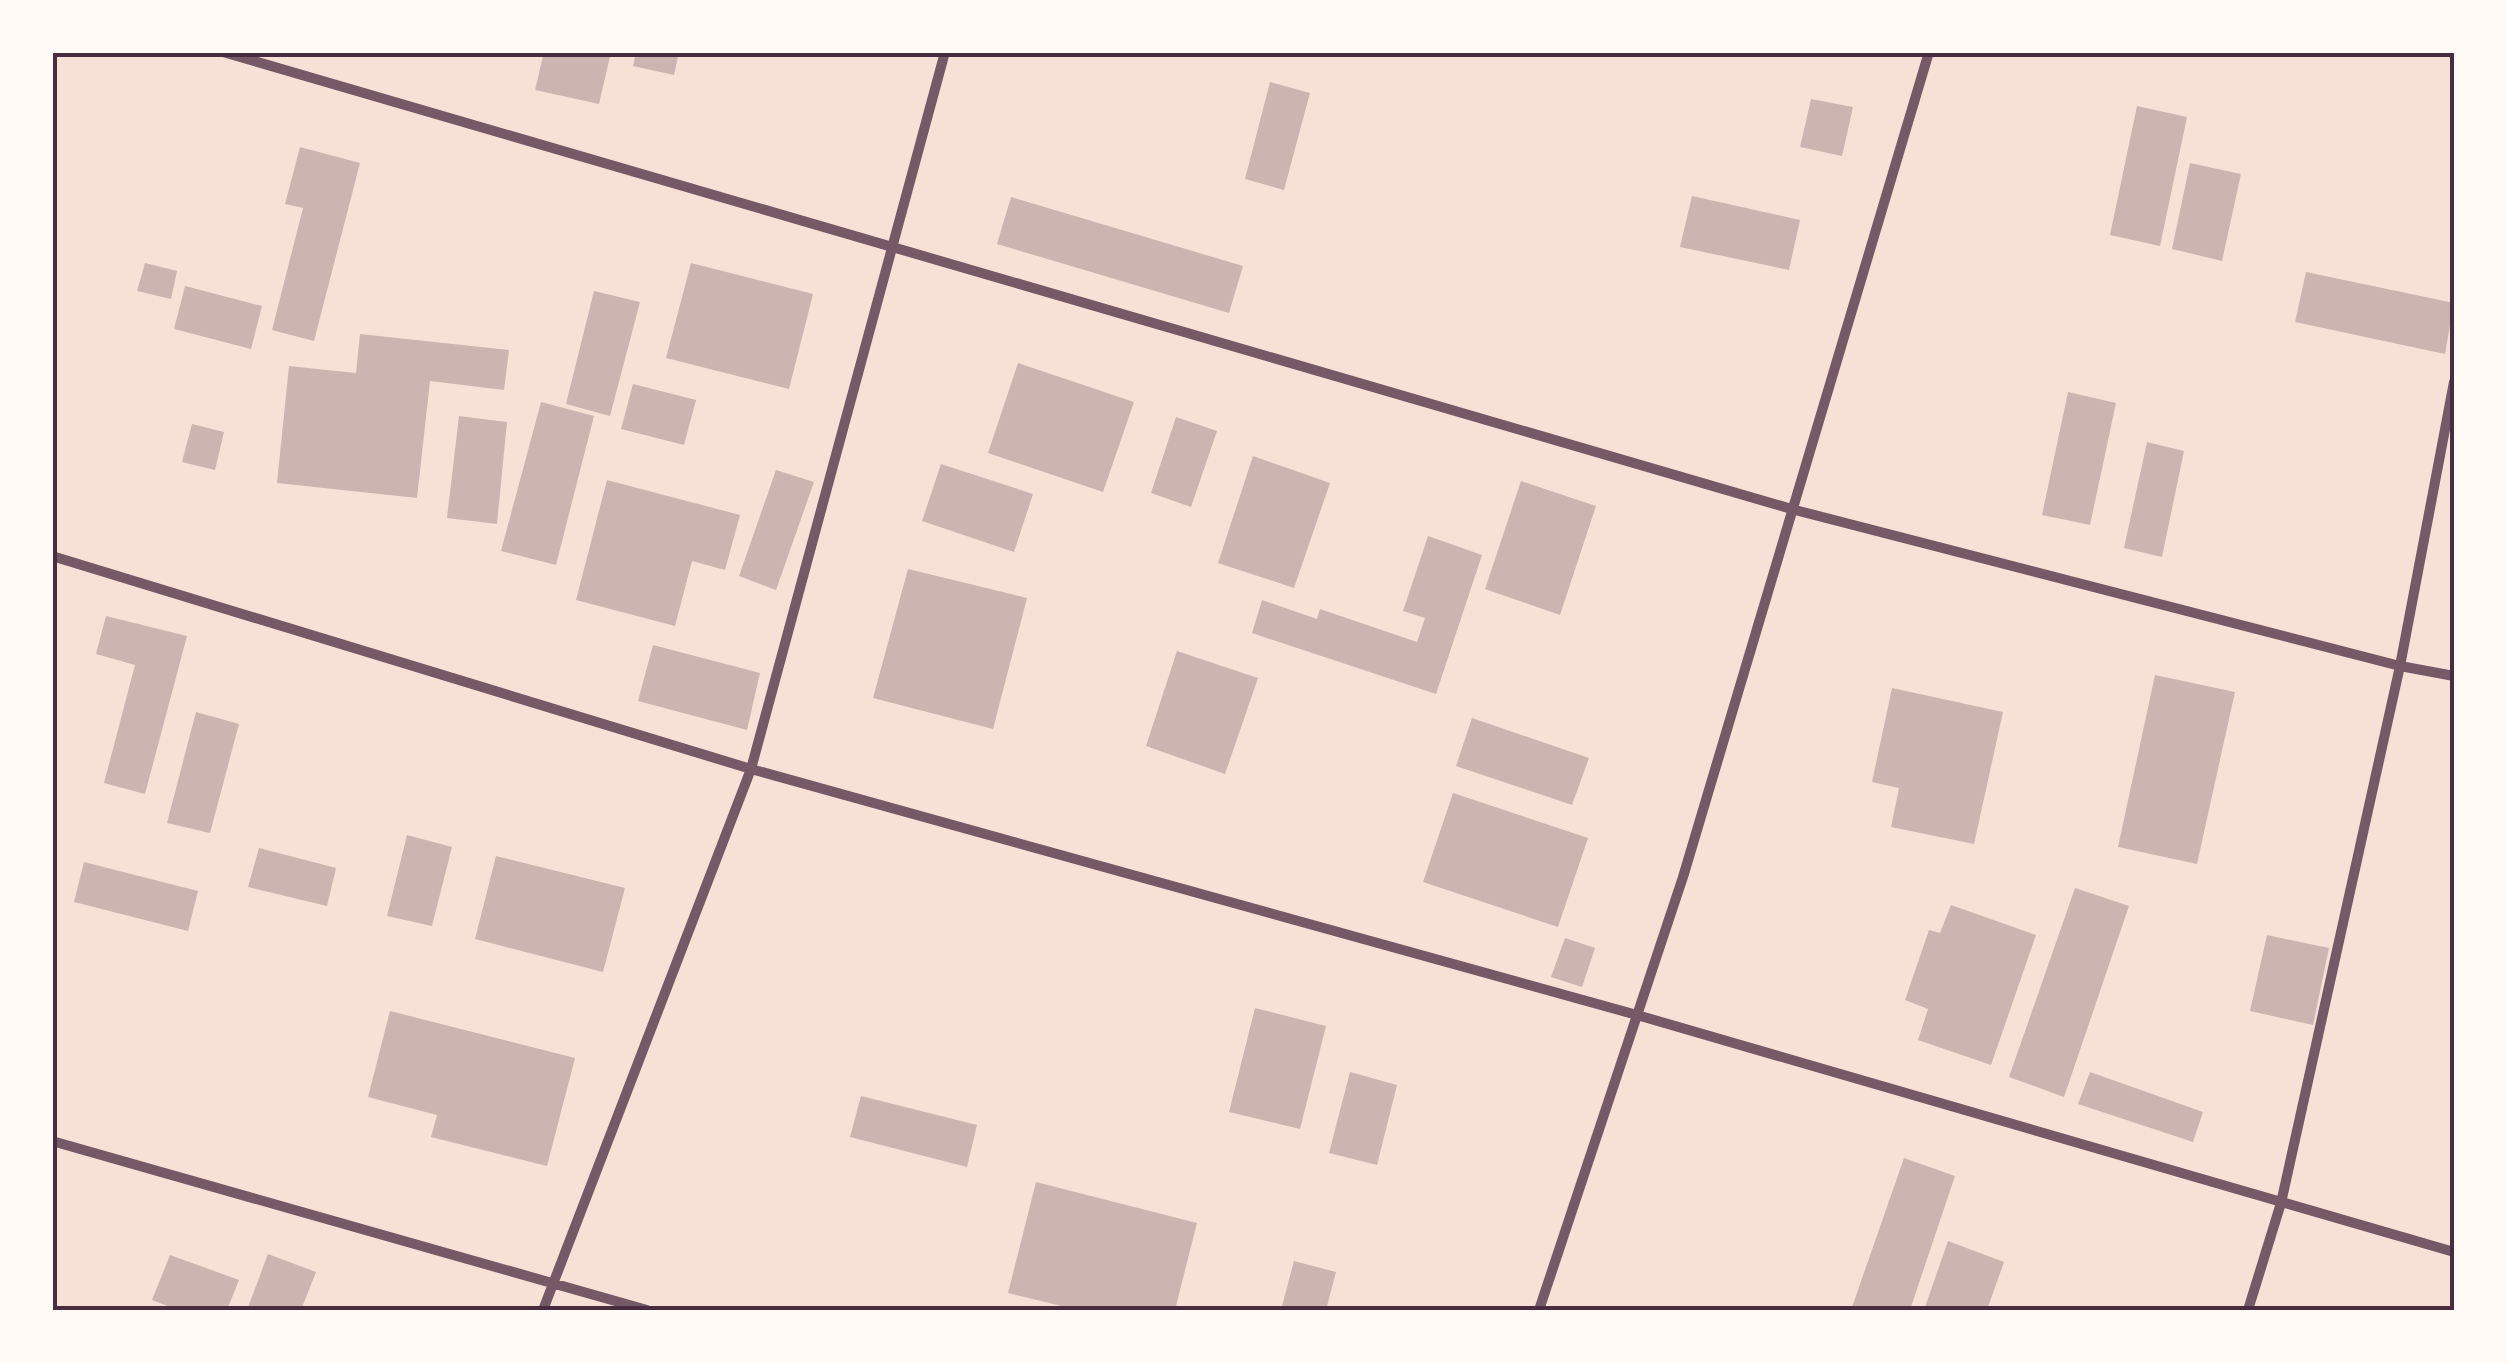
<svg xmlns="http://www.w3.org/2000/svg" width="2507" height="1363" font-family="Merriweather,serif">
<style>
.building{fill:#ccb4b1}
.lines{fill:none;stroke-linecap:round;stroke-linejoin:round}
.minor{stroke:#755966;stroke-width:10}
.neatline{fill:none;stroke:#4a2c40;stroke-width:4}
</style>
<rect width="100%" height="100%" fill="#f7e1d7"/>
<path class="building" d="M 544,52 L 611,52 L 599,104 L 535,90 Z
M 636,52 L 679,52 L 674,75 L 633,66 Z
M 1270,82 L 1310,93 L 1284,190 L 1245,179 Z
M 1811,99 L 1853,107 L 1842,156 L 1800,147 Z
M 2137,106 L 2187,117 L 2160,246 L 2110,235 Z
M 300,147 L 360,163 L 314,341 L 272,330 L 303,208 L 285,204 Z
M 2190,163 L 2241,174 L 2222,261 L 2172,249 Z
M 1692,196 L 1800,220 L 1789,270 L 1680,247 Z
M 1011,197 L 1243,266 L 1229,313 L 997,244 Z
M 145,263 L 177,271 L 171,299 L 137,291 Z
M 691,263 L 813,294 L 789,389 L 666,358 Z
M 2306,272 L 2454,303 L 2445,354 L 2295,322 Z
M 185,286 L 262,306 L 251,349 L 174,329 Z
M 594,291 L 640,302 L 610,416 L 566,404 Z
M 360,334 L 509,350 L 504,390 L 430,381 L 417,498 L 277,483 L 289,366 L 356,373 Z
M 1018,363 L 1134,402 L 1103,492 L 988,453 Z
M 633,384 L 696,400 L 684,445 L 621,429 Z
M 2068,392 L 2116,403 L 2090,525 L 2042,515 Z
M 541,402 L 594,416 L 556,565 L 501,551 Z
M 459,416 L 507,422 L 497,524 L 447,518 Z
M 1176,417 L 1217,431 L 1191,507 L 1151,493 Z
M 192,424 L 224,432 L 215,470 L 182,462 Z
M 2147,442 L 2184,451 L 2162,557 L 2124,548 Z
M 1253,456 L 1330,483 L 1294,588 L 1218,563 Z
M 941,464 L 1033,494 L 1014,552 L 922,521 Z
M 776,470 L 814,482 L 776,590 L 739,576 Z
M 607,480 L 740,515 L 725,570 L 692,561 L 675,626 L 576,600 Z
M 1521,481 L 1596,506 L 1560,615 L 1485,589 Z
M 1428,536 L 1482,555 L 1436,694 L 1252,633 L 1262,600 L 1317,619 L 1320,609 L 1417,642 L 1425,618 L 1403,611 Z
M 908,569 L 1027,598 L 993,729 L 873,698 Z
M 106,616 L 187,636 L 145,794 L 104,783 L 135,665 L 96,654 Z
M 653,645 L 760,673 L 747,730 L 638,701 Z
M 1177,651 L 1258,678 L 1225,774 L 1146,746 Z
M 2155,675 L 2235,692 L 2197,864 L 2118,847 Z
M 1892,688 L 2003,712 L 1974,844 L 1891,827 L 1899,788 L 1872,782 Z
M 196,712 L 239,724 L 210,833 L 167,823 Z
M 1472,718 L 1589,758 L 1572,805 L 1456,766 Z
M 1453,793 L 1588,838 L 1558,927 L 1423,882 Z
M 407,835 L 452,847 L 432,926 L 387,916 Z
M 259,848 L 336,868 L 327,906 L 248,887 Z
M 496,856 L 625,888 L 603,972 L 475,939 Z
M 84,862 L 198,891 L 188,931 L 74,902 Z
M 2075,888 L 2129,906 L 2064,1097 L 2009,1077 Z
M 1951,905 L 2036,935 L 1991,1065 L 1918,1040 L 1928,1009 L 1905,1000 L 1929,930 L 1940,933 Z
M 2267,935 L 2329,948 L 2313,1025 L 2250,1011 Z
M 1565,938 L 1595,948 L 1582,987 L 1551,977 Z
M 1255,1008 L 1326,1026 L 1300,1129 L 1229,1112 Z
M 390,1011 L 575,1058 L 547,1166 L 431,1137 L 437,1115 L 368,1097 Z
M 1350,1072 L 1397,1085 L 1377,1165 L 1329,1153 Z
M 2090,1072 L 2203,1112 L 2193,1142 L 2078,1104 Z
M 861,1096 L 977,1125 L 967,1167 L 850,1137 Z
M 1904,1158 L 1955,1176 L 1910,1310 L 1851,1310 Z
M 1036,1182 L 1197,1223 L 1175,1310 L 1078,1310 L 1008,1293 Z
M 1948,1241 L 2004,1262 L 1987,1310 L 1924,1310 Z
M 268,1254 L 316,1272 L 301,1310 L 247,1310 Z
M 170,1255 L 239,1280 L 227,1310 L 178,1310 L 152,1300 Z
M 1294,1261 L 1336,1272 L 1326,1310 L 1281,1310 Z"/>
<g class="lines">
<path class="minor" d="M 223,52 L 1795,510 L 2400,666 L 2454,676
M 52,556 L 751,769 L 1637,1015 L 2454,1252
M 52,1141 L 647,1310
M 543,1310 L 751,769 L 945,52
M 1539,1310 L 1683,877 L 1929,52
M 2248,1310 L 2281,1203 L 2400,666 L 2454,382"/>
</g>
<rect width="2507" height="1363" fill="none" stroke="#fffaf5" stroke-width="110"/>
<rect x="55" y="55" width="2397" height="1253" class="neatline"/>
</svg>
